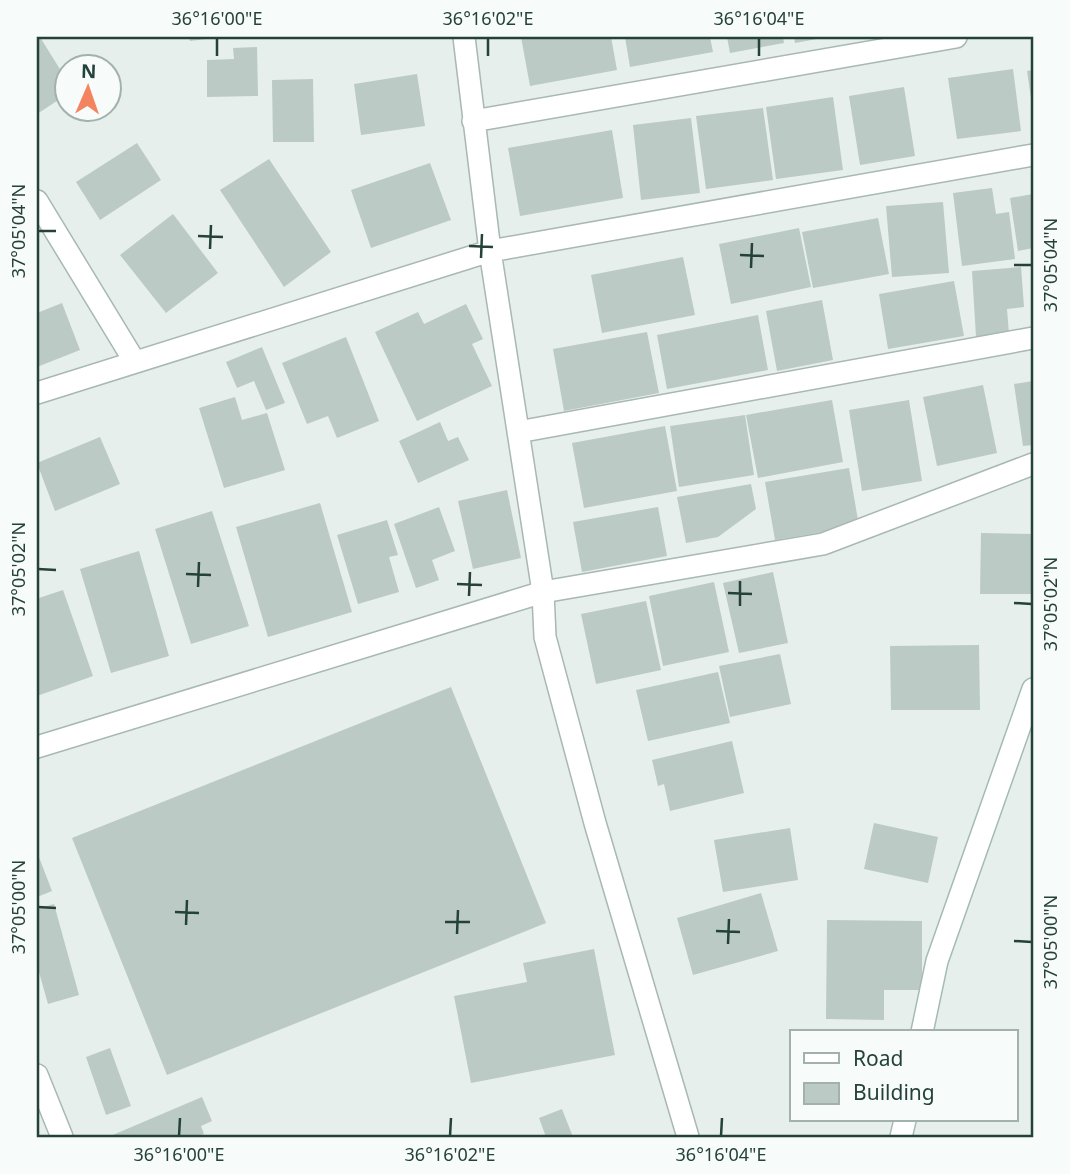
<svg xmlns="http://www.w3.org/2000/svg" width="1070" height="1174" font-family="'Noto Sans',sans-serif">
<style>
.building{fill:#bbcac4}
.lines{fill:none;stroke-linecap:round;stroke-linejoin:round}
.street-casing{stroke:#a8b8b2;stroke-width:24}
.secondary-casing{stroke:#a4bbb3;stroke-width:24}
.street{stroke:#fff;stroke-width:21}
.secondary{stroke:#fff;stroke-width:21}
.ticks{fill:none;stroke:#24423a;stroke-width:2.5}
.neatline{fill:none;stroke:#24423a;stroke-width:2.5}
.ticks-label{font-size:18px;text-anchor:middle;fill:#24423a}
</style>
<rect width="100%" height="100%" fill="#e6efeb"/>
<path class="building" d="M 37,37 L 40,37 L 66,79 L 66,95 L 37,114 Z
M 189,37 L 214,37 L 214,38 L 190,41 Z
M 521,37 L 611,37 L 617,70 L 530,86 Z
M 625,37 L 710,37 L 713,52 L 630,67 Z
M 727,37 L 783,37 L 784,43 L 730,53 Z
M 794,37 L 822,37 L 822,38 L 795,43 Z
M 257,47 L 258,96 L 207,97 L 207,60 L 234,59 L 233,48 Z
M 1013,69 L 1021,131 L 957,139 L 948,78 Z
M 1033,70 L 1033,105 L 1032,105 L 1027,71 Z
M 417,74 L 425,126 L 361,135 L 354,84 Z
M 313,79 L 314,142 L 273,142 L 272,80 Z
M 904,87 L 915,156 L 860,165 L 849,96 Z
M 833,97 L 843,170 L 776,179 L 766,107 Z
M 763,108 L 773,180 L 706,189 L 696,116 Z
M 691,118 L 700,193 L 641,200 L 633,125 Z
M 612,130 L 623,198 L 520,216 L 508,148 Z
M 137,143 L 161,180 L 100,220 L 76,182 Z
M 269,159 L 331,252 L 284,287 L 220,190 Z
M 430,163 L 451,220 L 371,248 L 351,190 Z
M 992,188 L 996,214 L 1009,212 L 1015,259 L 962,266 L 953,193 Z
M 1033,194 L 1033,248 L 1018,251 L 1010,198 Z
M 943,202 L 949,273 L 892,277 L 886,206 Z
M 173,214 L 218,273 L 166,313 L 120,255 Z
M 878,218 L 889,274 L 813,288 L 802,232 Z
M 799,228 L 811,287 L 731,304 L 719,244 Z
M 683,257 L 695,315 L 602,333 L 591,275 Z
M 1021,267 L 1024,307 L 1007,309 L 1009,334 L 976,337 L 972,271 Z
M 954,281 L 964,336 L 888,349 L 879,294 Z
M 822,300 L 833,360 L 777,371 L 766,311 Z
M 62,303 L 80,350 L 37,367 L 37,313 Z
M 466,304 L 483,339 L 472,344 L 492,386 L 417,421 L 375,332 L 418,312 L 424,324 Z
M 758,315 L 768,370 L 667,389 L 657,335 Z
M 647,332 L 659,393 L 564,411 L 553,349 Z
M 346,337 L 379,421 L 337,438 L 328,416 L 307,424 L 282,363 Z
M 262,347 L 285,403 L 266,410 L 254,381 L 237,388 L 226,362 Z
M 1033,381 L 1033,445 L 1023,446 L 1014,384 Z
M 983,385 L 997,453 L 937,466 L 923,397 Z
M 235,397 L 242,420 L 267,413 L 285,470 L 224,488 L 199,408 Z
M 832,400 L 843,462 L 758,478 L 746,415 Z
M 909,400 L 922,481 L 862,491 L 849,410 Z
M 745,415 L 754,475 L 679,487 L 670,426 Z
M 440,422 L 448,441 L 458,437 L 469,460 L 418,483 L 399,441 Z
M 665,426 L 677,491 L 584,508 L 572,443 Z
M 100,437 L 120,484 L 55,511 L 37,463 Z
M 849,468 L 859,526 L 775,540 L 765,482 Z
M 751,484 L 756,509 L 718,537 L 686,543 L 677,497 Z
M 507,490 L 521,558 L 473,569 L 458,501 Z
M 320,503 L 352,612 L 268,637 L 236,527 Z
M 439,507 L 455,551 L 432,560 L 439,580 L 416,588 L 394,524 Z
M 658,507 L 667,556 L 582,572 L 573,522 Z
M 212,511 L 249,626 L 191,644 L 155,529 Z
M 387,520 L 398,555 L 389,557 L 399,592 L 358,604 L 337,535 Z
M 981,533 L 1033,534 L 1033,594 L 980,594 Z
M 139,551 L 169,656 L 111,673 L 80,569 Z
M 773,572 L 788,643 L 739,653 L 723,583 Z
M 714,582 L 729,652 L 663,666 L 649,596 Z
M 63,590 L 93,676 L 37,696 L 37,593 L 39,598 Z
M 646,601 L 661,670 L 596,684 L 581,614 Z
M 979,645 L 980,710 L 891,710 L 890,646 Z
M 780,654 L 791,704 L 730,717 L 719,666 Z
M 718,672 L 730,723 L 648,741 L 636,690 Z
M 451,687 L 546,923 L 167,1075 L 72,838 Z
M 732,741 L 744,793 L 670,811 L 664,784 L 658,786 L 652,760 Z
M 874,823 L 938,837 L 928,883 L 864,869 Z
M 790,828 L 798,880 L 723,892 L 714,840 Z
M 37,852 L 52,891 L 37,897 Z
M 761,893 L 778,951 L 693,975 L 677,918 Z
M 54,904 L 79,995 L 48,1004 L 37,965 L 37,909 Z
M 827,920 L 922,921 L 922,990 L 884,990 L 884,1020 L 826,1019 Z
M 594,949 L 615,1055 L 471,1083 L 454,996 L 527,982 L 523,963 Z
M 110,1048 L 131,1106 L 106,1115 L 86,1057 Z
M 202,1097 L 212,1121 L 201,1126 L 204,1134 L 196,1137 L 108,1137 Z
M 562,1109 L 573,1137 L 546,1137 L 539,1118 Z"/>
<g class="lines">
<g class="street-casing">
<path id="street" d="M 464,37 L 490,251 L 543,592 L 545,637 L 595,823 L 688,1137
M 473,121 L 956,37
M 37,201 L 135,362
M 37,393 L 490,251 L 1033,155
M 518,432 L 1033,338
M 37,747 L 543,592 L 823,544 L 1033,464
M 37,1075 L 62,1137"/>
</g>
<g class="secondary-casing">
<path id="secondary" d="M 922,1032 L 937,961 L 1033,689
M 901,1137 L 905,1120"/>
</g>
<use href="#street" class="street"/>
<use href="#secondary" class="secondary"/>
</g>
<path class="ticks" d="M 217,56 L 217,38M 488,56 L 488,38M 759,56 L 759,38M 38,231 L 56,231M 198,236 L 223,237M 469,246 L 493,247M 210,249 L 211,225M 740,255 L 764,256M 481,258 L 482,234M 1014,265 L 1032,265M 751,268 L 752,243M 38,569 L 56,570M 186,574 L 211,575M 457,584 L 482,585M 198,587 L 199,562M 728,593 L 752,594M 469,596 L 470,572M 1014,603 L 1032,604M 740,606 L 740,581M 38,907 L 56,908M 175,912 L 199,913M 445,922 L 470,922M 186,925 L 187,900M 716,931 L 740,932M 457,934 L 458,910M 1014,941 L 1032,942M 728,944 L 729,919M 179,1136 L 180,1118M 450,1136 L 451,1118M 721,1136 L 722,1118"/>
<rect width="1070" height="1174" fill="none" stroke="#f7fbf9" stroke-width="77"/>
<rect x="790" y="1030" width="228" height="91" fill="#f7fbf9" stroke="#a3b1ad" stroke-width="2"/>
<rect x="804" y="1053" width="35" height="10" fill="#ffffff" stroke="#a3b1ad" stroke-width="2"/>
<text x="853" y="1066" font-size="21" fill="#24423a">Road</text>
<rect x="804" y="1083" width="35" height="21" fill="#bbcac4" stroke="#a3b1ad" stroke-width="2"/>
<text x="853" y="1100" font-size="21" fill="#24423a">Building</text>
<g transform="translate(88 88) rotate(2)"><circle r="33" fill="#f7fbf9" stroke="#a3b1ad" stroke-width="2"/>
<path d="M0-5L12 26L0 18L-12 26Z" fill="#f4845f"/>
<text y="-10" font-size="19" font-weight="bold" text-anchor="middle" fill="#24423a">N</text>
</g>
<rect x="38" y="38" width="994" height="1098" class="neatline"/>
<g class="ticks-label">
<text x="217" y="25">36°16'00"E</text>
<text x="488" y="25">36°16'02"E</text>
<text x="759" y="25">36°16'04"E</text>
<text transform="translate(19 231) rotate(-90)" y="6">37°05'04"N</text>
<text transform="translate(1051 265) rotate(-90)" y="6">37°05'04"N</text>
<text transform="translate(19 569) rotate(-90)" y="6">37°05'02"N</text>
<text transform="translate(1051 604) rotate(-90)" y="6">37°05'02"N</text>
<text transform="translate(19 907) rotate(-90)" y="6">37°05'00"N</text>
<text transform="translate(1051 942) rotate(-90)" y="6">37°05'00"N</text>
<text x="179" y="1161">36°16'00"E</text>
<text x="450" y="1161">36°16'02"E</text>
<text x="721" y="1161">36°16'04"E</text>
</g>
</svg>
